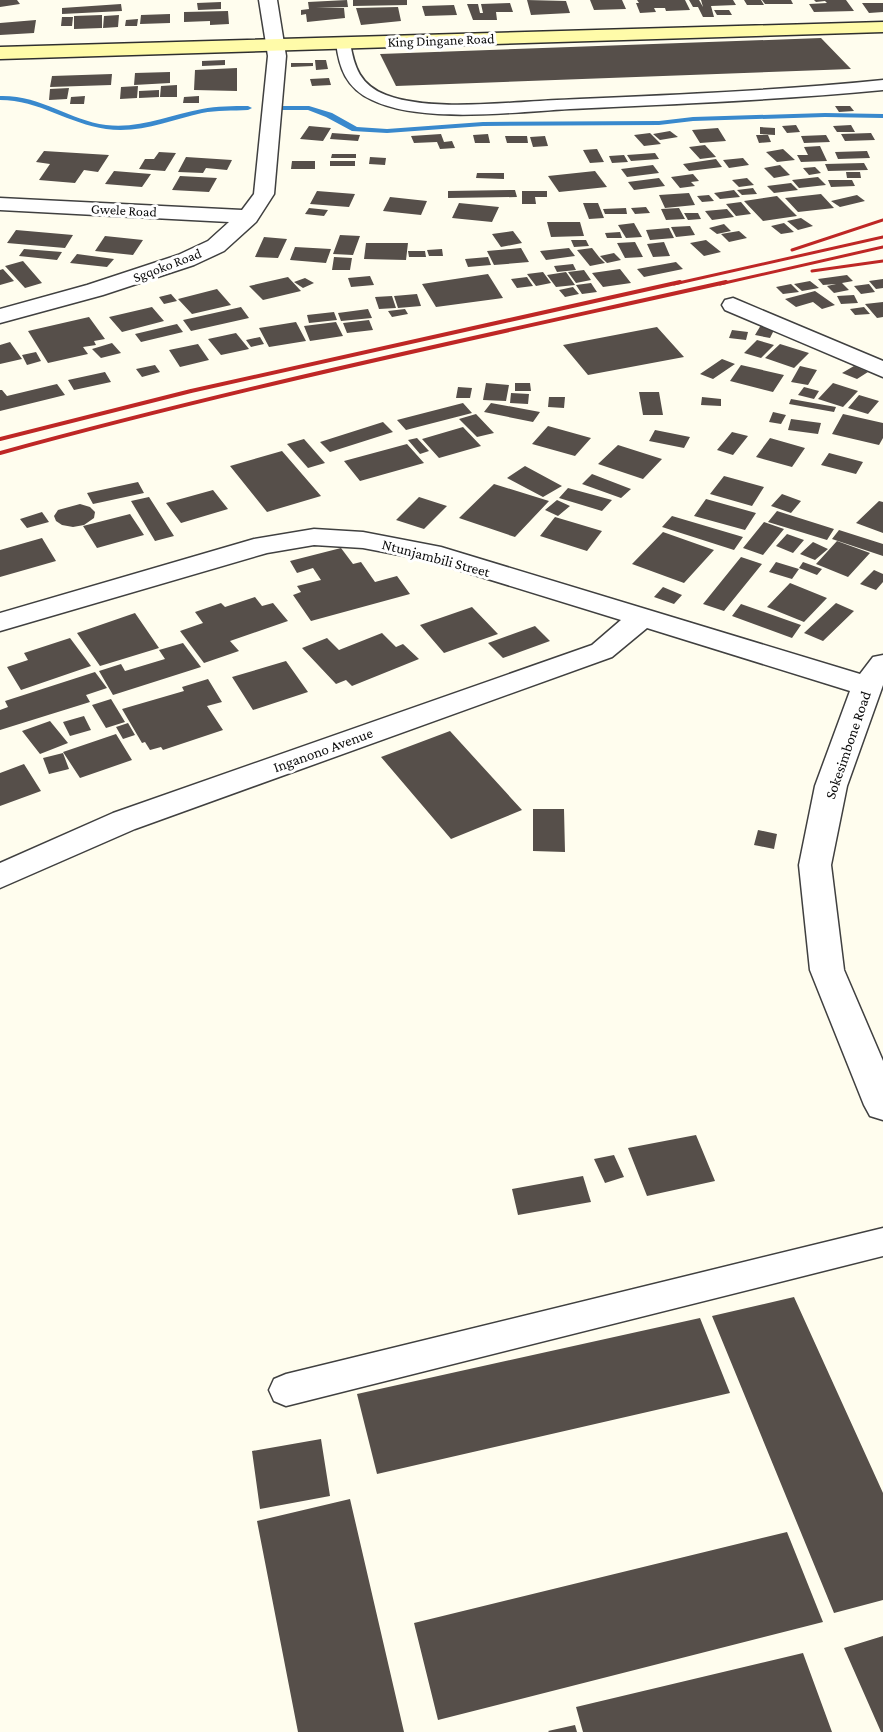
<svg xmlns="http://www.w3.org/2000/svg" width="883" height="1732" font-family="'Crimson Pro',serif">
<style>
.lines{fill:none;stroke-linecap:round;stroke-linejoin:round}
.stream{fill:#3989cd;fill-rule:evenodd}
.building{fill:#564f4a}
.lane-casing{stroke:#404040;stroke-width:3}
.street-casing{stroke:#404040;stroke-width:3}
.secondary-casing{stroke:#2f2f2f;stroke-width:3}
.lane{fill:#fff;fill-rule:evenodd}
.street{fill:#fff;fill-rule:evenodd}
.secondary{fill:#fffba9;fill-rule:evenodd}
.rail-far1{stroke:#be2725;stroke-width:3}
.rail{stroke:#be2725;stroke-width:4}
.labels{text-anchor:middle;stroke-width:6;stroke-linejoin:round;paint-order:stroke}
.far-street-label{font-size:14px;fill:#0d0d0d;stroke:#fff}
.street-label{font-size:15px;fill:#0d0d0d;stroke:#fff}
</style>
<rect width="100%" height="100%" fill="#fffdee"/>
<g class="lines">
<path class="stream" d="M 0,96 C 41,95 69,120 106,125 C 140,129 170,115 202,109 C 217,106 233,106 248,106 L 252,108 L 248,110 C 233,111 217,110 202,113 C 170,120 140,134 106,129 C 69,124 39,100 0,100 Z
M 282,106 L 309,106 L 332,113 L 357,127 L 387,129 L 483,122 L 659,121 L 693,117 L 825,113 L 883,114 L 883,118 L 825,117 L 693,121 L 659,125 L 483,126 L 387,133 L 352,131 L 326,117 L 308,110 L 279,110 L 279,106 Z"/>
</g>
<path class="building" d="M 0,0 L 17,0 L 20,4 L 0,7 Z
M 347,0 L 348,7 L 316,8 L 344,8 L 345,18 L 307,22 L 306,14 L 301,15 L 301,10 L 309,9 L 308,2 Z
M 353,0 L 407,0 L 407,5 L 353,6 Z
M 527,0 L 566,1 L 570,13 L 531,15 Z
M 590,0 L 622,0 L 626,9 L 594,10 Z
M 637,0 L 685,0 L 690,10 L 666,11 L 665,8 L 654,8 L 656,12 L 640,13 L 636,3 L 639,3 Z
M 689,0 L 699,0 L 703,7 L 701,0 L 733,0 L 736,5 L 711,6 L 714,17 L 703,17 L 698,7 L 693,7 Z
M 744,0 L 761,0 L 764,5 L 747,5 Z
M 762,0 L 791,0 L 793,4 L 765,4 Z
M 814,0 L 846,0 L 854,11 L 814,12 L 809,4 L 827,3 L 825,1 L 816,2 Z
M 221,2 L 221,9 L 198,10 L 197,3 Z
M 510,3 L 513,12 L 496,12 L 497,20 L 473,20 L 467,4 L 478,4 L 480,13 L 483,13 L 481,4 Z
M 862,3 L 883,3 L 883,12 L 869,13 Z
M 121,4 L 122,11 L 62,14 L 62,8 Z
M 454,5 L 457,15 L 425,16 L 422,6 Z
M 398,7 L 401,21 L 361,25 L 356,8 Z
M 714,10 L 729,10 L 732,15 L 717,15 Z
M 228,11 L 229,24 L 210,25 L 210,21 L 184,22 L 184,12 Z
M 170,14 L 170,23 L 140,24 L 141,15 Z
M 102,15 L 102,28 L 74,29 L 74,16 Z
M 119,15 L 118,27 L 103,28 L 104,16 Z
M 62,17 L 73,17 L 72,26 L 61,26 Z
M 138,19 L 137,26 L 125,26 L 126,20 Z
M 36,20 L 34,33 L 0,35 L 0,23 Z
M 821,38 L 851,69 L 396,86 L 380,54 Z
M 225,60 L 225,65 L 202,66 L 202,61 Z
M 315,60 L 326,60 L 328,69 L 316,70 Z
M 291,63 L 313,63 L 313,66 L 291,67 Z
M 237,68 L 237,91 L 194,90 L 195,70 Z
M 170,72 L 170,83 L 134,85 L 135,73 Z
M 112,74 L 111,85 L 50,87 L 52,76 Z
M 329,78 L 331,85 L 312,86 L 310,79 Z
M 177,85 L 177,97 L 160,97 L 161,86 Z
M 138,86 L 137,98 L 120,99 L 121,87 Z
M 69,88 L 67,99 L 49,100 L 50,89 Z
M 159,90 L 159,97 L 139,98 L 139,91 Z
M 85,96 L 84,104 L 70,104 L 71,97 Z
M 199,96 L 199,103 L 183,103 L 184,97 Z
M 835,106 L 850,106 L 854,111 L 839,112 Z
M 796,125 L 800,132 L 787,133 L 782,126 Z
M 851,125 L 855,132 L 837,132 L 833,126 Z
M 309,126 L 331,128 L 323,141 L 300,139 Z
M 760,127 L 775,128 L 775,135 L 760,134 Z
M 718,128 L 726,141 L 700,143 L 692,130 Z
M 670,131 L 678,137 L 660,140 L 653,134 Z
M 332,133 L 360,135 L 358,141 L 330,139 Z
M 650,133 L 661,144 L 644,146 L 634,135 Z
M 871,133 L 875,140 L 845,141 L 841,134 Z
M 441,134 L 444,142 L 452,141 L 455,148 L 440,149 L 437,142 L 414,143 L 411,136 Z
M 488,134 L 490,143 L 475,143 L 473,135 Z
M 756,135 L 768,135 L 771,142 L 759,143 Z
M 826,135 L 830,142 L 804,143 L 801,136 Z
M 505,136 L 527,136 L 528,143 L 507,143 Z
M 545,136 L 548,146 L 533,147 L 530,137 Z
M 705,145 L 716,157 L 700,159 L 689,147 Z
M 820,146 L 827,161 L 801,162 L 797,155 L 808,155 L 804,147 Z
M 597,149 L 604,162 L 590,163 L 583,150 Z
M 783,149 L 795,160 L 777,162 L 766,152 Z
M 44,151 L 109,155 L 98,172 L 84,170 L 75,183 L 39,180 L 50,164 L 36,162 Z
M 867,151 L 870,158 L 838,159 L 835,152 Z
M 159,152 L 176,153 L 165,171 L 139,169 L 145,159 L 154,159 Z
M 655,153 L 659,159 L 631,161 L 627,155 Z
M 332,154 L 356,154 L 356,158 L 331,158 Z
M 624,155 L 628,162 L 612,163 L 609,156 Z
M 186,157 L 232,160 L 227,170 L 206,168 L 203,173 L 178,172 Z
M 370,157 L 386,158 L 385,165 L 369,164 Z
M 743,158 L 749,165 L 729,168 L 723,160 Z
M 716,159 L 722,167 L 689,171 L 683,164 Z
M 292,161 L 315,161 L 315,169 L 291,169 Z
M 330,161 L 355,161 L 355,166 L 330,166 Z
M 864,163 L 868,170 L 828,171 L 825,164 Z
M 653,165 L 659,173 L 627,177 L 621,169 Z
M 780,165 L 790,175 L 774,178 L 764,168 Z
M 815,167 L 821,173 L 809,175 L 803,168 Z
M 114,171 L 151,174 L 142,187 L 105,184 Z
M 595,171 L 607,187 L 559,192 L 548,176 Z
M 846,172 L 860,172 L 861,178 L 847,178 Z
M 477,173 L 504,173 L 504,179 L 476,178 Z
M 693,174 L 699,181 L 691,182 L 695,186 L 680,188 L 671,177 Z
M 180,176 L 217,178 L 209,192 L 172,190 Z
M 818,177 L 826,185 L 799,188 L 792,180 Z
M 659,178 L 665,186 L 634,190 L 628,182 Z
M 747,178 L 754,185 L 739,187 L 732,180 Z
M 828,180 L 852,180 L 855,186 L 831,187 Z
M 791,183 L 798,190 L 774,193 L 767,186 Z
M 753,188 L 757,194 L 742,195 L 737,190 Z
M 515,190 L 517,197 L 448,198 L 448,191 Z
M 734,190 L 740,197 L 720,199 L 714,193 Z
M 317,191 L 355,194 L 349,207 L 310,204 Z
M 522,191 L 547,191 L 547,197 L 535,197 L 536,204 L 522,204 Z
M 689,193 L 695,205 L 665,208 L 659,195 Z
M 821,194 L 834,208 L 798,212 L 785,198 Z
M 709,195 L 714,201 L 702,202 L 697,196 Z
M 857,195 L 865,201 L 840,207 L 831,201 Z
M 777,196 L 797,216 L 763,221 L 744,201 Z
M 390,197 L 427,201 L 421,215 L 383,211 Z
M 741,202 L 751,214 L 736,216 L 726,204 Z
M 459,203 L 499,207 L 492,222 L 452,218 Z
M 583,203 L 598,203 L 604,218 L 589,219 Z
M 646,207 L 650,213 L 635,214 L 631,208 Z
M 309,208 L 328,210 L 324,216 L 305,214 Z
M 626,208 L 627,214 L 605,214 L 603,209 Z
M 679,208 L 685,219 L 666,220 L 661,209 Z
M 727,209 L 734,217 L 712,220 L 705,211 Z
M 684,213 L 698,213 L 701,219 L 688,220 Z
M 801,218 L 813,226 L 798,230 L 787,221 Z
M 547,222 L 580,222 L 584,236 L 551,237 Z
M 634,223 L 642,237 L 626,238 L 618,225 Z
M 784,223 L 794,232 L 781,234 L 771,226 Z
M 724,224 L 731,231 L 717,234 L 709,228 Z
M 690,226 L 695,235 L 676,237 L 671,227 Z
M 669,228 L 674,238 L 650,240 L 646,230 Z
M 16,230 L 73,235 L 65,248 L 7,243 Z
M 513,231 L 522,243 L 501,247 L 492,234 Z
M 739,231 L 747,238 L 729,242 L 721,234 Z
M 620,232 L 622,238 L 607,238 L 605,233 Z
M 340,235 L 360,236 L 353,255 L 333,254 Z
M 105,236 L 143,240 L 133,255 L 95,251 Z
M 264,237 L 287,239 L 278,258 L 255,257 Z
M 571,240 L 586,240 L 589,246 L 574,247 Z
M 706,240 L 721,252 L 704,256 L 690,243 Z
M 635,242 L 643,257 L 625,258 L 617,243 Z
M 664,242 L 670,256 L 653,257 L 647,244 Z
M 366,243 L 408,243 L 406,260 L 364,259 Z
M 295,247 L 331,249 L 326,263 L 290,260 Z
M 521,248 L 529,262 L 494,265 L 487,251 Z
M 569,248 L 575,256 L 546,260 L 540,251 Z
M 592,248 L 599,257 L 605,263 L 590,266 L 577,250 Z
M 24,249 L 62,252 L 57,260 L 19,256 Z
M 442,249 L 443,256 L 429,256 L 427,250 Z
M 408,251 L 425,251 L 426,257 L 409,257 Z
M 614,253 L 621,260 L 607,263 L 600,256 Z
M 77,254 L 114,259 L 107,267 L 70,263 Z
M 334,257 L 352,258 L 350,270 L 332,270 Z
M 488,257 L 491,265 L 468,267 L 465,259 Z
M 23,261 L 42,283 L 25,288 L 5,266 Z
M 676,262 L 683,269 L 644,277 L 637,269 Z
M 573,264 L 576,270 L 557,272 L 554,266 Z
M 3,269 L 14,281 L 0,285 L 0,270 Z
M 620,269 L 631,283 L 603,287 L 592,273 Z
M 584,270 L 591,280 L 576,283 L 568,272 Z
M 543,272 L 551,283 L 536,286 L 527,274 Z
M 566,272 L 575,285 L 556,287 L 547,275 Z
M 488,274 L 503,298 L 436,307 L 422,284 Z
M 847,275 L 853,281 L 842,283 L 849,290 L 834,293 L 827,286 L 836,284 L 823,285 L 818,279 Z
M 370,276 L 374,285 L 351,287 L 348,278 Z
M 288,277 L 301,291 L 263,300 L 249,286 Z
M 527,277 L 533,286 L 517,288 L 511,279 Z
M 305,278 L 314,283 L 303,288 L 294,282 Z
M 883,279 L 883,288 L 876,289 L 869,281 Z
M 810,281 L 819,288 L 802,291 L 794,284 Z
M 591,283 L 597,292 L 582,294 L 576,285 Z
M 791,284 L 799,292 L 783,294 L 776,287 Z
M 869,284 L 875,292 L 861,294 L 854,286 Z
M 573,287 L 579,294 L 565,297 L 559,290 Z
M 217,289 L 231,305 L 192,314 L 178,299 Z
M 815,291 L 835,305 L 822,309 L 813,302 L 796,307 L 785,299 Z
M 171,294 L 177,301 L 164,304 L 159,297 Z
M 417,294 L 421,306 L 398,308 L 394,296 Z
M 854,295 L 858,303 L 841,304 L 837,296 Z
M 392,296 L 396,308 L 379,309 L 375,297 Z
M 883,302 L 883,317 L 877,318 L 865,304 Z
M 152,307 L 164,321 L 122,332 L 109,317 Z
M 241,307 L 249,318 L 191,331 L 183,320 Z
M 864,307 L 870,314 L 855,315 L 850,309 Z
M 368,309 L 372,318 L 341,321 L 338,313 Z
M 405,309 L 408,314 L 392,317 L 388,311 Z
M 334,312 L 337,320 L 309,323 L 307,315 Z
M 89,317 L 105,339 L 94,341 L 96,345 L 83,347 L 88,354 L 48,363 L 28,331 Z
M 369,320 L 373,330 L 347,333 L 343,323 Z
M 296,322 L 306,341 L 269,347 L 259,328 Z
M 336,322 L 343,336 L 310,341 L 304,326 Z
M 177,324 L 183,332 L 141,342 L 135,334 Z
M 761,325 L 775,328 L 770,338 L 755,335 Z
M 657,327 L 684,357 L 588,375 L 563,345 Z
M 732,330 L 748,332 L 746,340 L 729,338 Z
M 236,333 L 249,349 L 221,355 L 208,339 Z
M 260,337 L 264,344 L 251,347 L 246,340 Z
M 757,340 L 774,345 L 761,358 L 744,353 Z
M 10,342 L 22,359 L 0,364 L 0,345 Z
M 112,343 L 121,353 L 101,358 L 92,349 Z
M 198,344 L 209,360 L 180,367 L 169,350 Z
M 780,344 L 809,353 L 794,368 L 765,358 Z
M 36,352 L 41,361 L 27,365 L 22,355 Z
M 722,359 L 735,364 L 713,379 L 700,374 Z
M 155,365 L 160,372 L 142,377 L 136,369 Z
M 741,365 L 784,375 L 773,392 L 730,381 Z
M 800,366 L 817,370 L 808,385 L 791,382 Z
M 854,366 L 868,372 L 857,379 L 842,373 Z
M 105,372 L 111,382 L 74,390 L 68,380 Z
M 486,383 L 509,385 L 506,401 L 483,400 Z
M 515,383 L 530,383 L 531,391 L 515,391 Z
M 833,383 L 858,391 L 843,407 L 818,399 Z
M 57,384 L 65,395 L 0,411 L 0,390 L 2,390 L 7,396 Z
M 458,387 L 472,388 L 470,398 L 456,398 Z
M 804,387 L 819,391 L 814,399 L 798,395 Z
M 639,392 L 659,392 L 663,415 L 643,415 Z
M 511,393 L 529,394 L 528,404 L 510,403 Z
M 859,395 L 879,401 L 868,414 L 848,408 Z
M 549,397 L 565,397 L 564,408 L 548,407 Z
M 702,397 L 721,399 L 721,406 L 701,405 Z
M 791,399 L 836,407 L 834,412 L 789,404 Z
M 463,403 L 472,413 L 406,430 L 397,420 Z
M 491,403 L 540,412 L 533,422 L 484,412 Z
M 773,412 L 786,415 L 781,424 L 769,422 Z
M 476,414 L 494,433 L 477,437 L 459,419 Z
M 843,414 L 883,423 L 883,438 L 879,445 L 832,434 Z
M 791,419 L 821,423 L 818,434 L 788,430 Z
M 383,422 L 393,432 L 330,452 L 320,442 Z
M 548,426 L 591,438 L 575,456 L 532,444 Z
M 463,427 L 481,446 L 439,458 L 422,439 Z
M 655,430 L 690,437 L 684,448 L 649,441 Z
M 732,432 L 748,436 L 733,455 L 717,450 Z
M 417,438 L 429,451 L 420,454 L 408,440 Z
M 770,438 L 805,448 L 792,467 L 756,457 Z
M 304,439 L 325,463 L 308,468 L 287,444 Z
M 407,444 L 424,463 L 360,481 L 344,461 Z
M 618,445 L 662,459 L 643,479 L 598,464 Z
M 282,451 L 321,496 L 267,512 L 230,466 Z
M 829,453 L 863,462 L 856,474 L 821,465 Z
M 525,466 L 562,486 L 543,497 L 507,478 Z
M 592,474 L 631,489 L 621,498 L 582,484 Z
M 724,476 L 764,487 L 752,506 L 710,494 Z
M 138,482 L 144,493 L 93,504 L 87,493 Z
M 494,484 L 549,501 L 515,537 L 459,518 Z
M 568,488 L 612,500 L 602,511 L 559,498 Z
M 213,490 L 228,509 L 181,523 L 166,503 Z
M 782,494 L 801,501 L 791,513 L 771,506 Z
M 149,497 L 174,536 L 155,541 L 131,501 Z
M 419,497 L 447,506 L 424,529 L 396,520 Z
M 706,499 L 756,513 L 745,530 L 694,516 Z
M 557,500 L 570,506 L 558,516 L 545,510 Z
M 879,501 L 883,502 L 883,533 L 856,523 Z
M 80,504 L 90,507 L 95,512 L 94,518 L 84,525 L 73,527 L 62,525 L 56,521 L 54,516 L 58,510 Z
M 777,511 L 834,529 L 827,540 L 768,522 Z
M 42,512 L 49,522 L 27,528 L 20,519 Z
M 130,514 L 144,535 L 97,548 L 83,526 Z
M 672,516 L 743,537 L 734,550 L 662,527 Z
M 555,517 L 602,531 L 587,551 L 540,536 Z
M 764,522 L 784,529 L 763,555 L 743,548 Z
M 839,530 L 883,544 L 883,556 L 832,539 Z
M 663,532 L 714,550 L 684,583 L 632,564 Z
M 787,534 L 804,540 L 793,553 L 776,546 Z
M 42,538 L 56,561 L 0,577 L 0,550 Z
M 837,541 L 870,553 L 848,577 L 816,564 Z
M 813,542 L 828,549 L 815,560 L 800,554 Z
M 341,548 L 353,564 L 361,562 L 375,582 L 397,576 L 410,594 L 311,621 L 293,595 L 301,592 L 297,586 L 321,580 L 313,568 L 297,573 L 290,561 Z
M 741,557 L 762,564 L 724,611 L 703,604 Z
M 776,562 L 799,569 L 792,579 L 769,572 Z
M 803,562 L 822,569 L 817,575 L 799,568 Z
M 874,570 L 883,574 L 883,582 L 876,590 L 860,584 Z
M 790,583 L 827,598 L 804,622 L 767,607 Z
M 663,587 L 682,595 L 674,604 L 654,597 Z
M 255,597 L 262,606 L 273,603 L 288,621 L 230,641 L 239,651 L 204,663 L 180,631 L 203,623 L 195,612 L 221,603 L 225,607 Z
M 836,603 L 854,611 L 823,641 L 804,633 Z
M 741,604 L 801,625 L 792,638 L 732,616 Z
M 472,607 L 498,634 L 444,653 L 420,625 Z
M 135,613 L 159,648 L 100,666 L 77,633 Z
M 535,626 L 550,641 L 503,658 L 488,643 Z
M 382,633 L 396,647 L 403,644 L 419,659 L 352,686 L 346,680 L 336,684 L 302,648 L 327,638 L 339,650 Z
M 70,638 L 91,666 L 21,690 L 7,667 L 28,660 L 24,653 Z
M 183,643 L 201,667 L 113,695 L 99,671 L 121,664 L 125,671 L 165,659 L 159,650 Z
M 286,661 L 308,692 L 253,710 L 232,677 Z
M 95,672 L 107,688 L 86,695 L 90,702 L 0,730 L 0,710 L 8,707 L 5,701 Z
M 208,679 L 222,702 L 207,706 L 223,730 L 163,750 L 161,747 L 150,750 L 145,742 L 142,743 L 122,709 L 184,691 L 182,687 Z
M 111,699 L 125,722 L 106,728 L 92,705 Z
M 84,716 L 91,730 L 70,736 L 63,722 Z
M 50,721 L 68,743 L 40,754 L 22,731 Z
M 128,723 L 135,735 L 123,739 L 116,727 Z
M 450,731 L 522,810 L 451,839 L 381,757 Z
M 116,734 L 132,760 L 80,778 L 63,752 Z
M 63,753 L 69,769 L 49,774 L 43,758 Z
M 24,764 L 41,791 L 0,806 L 0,773 Z
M 533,809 L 564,809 L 565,852 L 533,851 Z
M 758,830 L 777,834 L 774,849 L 754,845 Z
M 696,1135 L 715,1181 L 647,1196 L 628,1148 Z
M 614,1155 L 624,1177 L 605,1183 L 594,1159 Z
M 583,1176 L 591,1202 L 518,1215 L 512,1189 Z
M 794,1297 L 883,1493 L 883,1600 L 834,1613 L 712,1316 Z
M 700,1318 L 730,1393 L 377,1474 L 357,1394 Z
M 321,1439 L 330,1496 L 260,1509 L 252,1451 Z
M 350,1499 L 404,1732 L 298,1732 L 257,1521 Z
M 787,1532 L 823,1622 L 438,1720 L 414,1623 Z
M 883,1636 L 883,1732 L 881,1732 L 844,1648 Z
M 803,1653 L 832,1732 L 583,1732 L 576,1707 Z
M 575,1725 L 577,1732 L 549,1732 L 548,1731 Z"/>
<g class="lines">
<g class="lane-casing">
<path id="lane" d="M 343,38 L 350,42 C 354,67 360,85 386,95 C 430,112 509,102 557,100 C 666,95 774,91 883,80 L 883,90 C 779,100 675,104 570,109 C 515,112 421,124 372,100 C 346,88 339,68 336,42 Z
M 883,1228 L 883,1256 L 286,1406 L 274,1401 L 269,1390 L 274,1379 L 286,1374 Z"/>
</g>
<g class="street-casing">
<path id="street" d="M 259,0 L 277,0 L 286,56 L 274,194 L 256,222 L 224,251 L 194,265 L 103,295 L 0,323 L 0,309 L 87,285 L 178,255 L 208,241 L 229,222 L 0,210 L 0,198 L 242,210 L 254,194 L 268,56 Z
M 733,298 L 883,361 L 883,377 L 725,310 L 722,305 L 725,300 Z
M 314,529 L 363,532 L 441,547 L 860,674 L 873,657 L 883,655 L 883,685 L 847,786 L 831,865 L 844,970 L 883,1061 L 883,1120 L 870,1116 L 864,1105 L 810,970 L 799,865 L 815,786 L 850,691 L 647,628 L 612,657 L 135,829 L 0,888 L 0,863 L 113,813 L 592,645 L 621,620 L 426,560 L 363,548 L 314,545 L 267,553 L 0,631 L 0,613 L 254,539 Z"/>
</g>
<g class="secondary-casing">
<path id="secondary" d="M 883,22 L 883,32 L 0,59 L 0,47 Z"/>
</g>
<use href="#lane" class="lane"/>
<use href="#street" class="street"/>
<use href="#secondary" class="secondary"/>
<path class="rail-far1" d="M 792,250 L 883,220
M 812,271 L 883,261
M 674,284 L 883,237
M 720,284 L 883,247"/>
<path class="rail" d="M 0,439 L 191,391 L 680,282
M 0,453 C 240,387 484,336 726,282"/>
</g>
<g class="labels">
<g class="far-street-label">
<text transform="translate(441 40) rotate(-2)" y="5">King Dingane Road</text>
<text transform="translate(124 210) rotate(3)" y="5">Gwele Road</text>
<text transform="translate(167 265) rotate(-21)" y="5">Sgqoko Road</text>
</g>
<g class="street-label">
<text transform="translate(436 558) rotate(15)" y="5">Ntunjambili Street</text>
<text transform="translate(848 745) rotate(-71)" y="5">Sokesimbone Road</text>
<text transform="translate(323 750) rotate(-20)" y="5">Inganono Avenue</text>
</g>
</g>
</svg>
